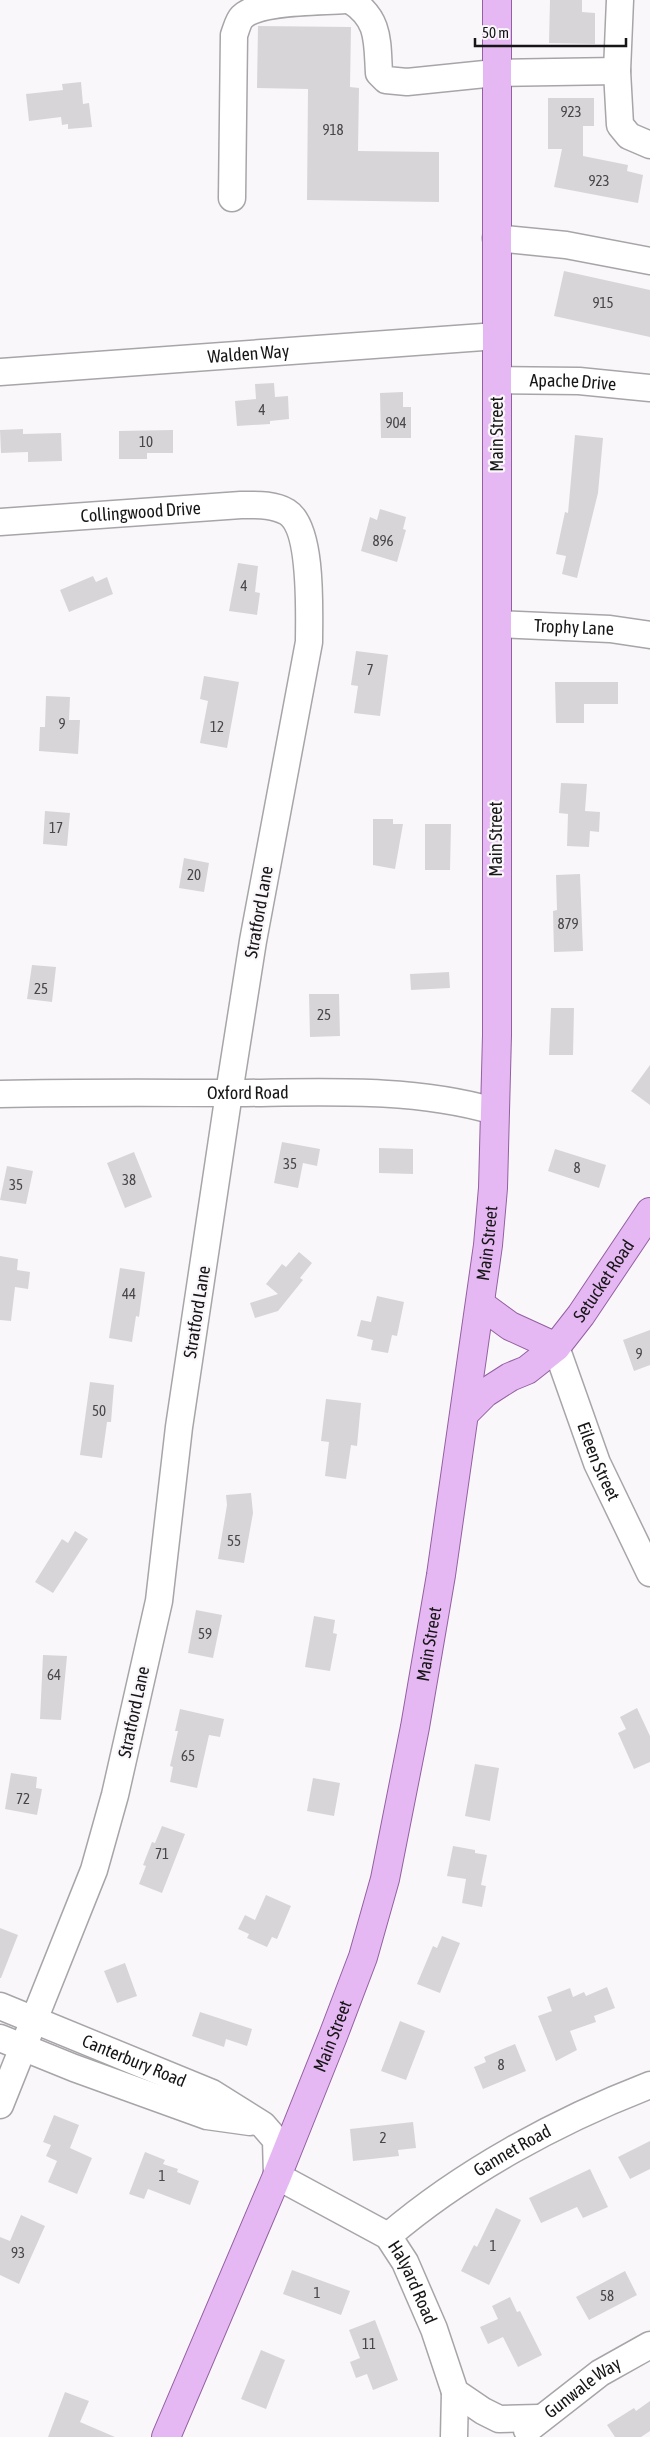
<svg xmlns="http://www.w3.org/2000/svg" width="650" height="2437" font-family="'Asap Condensed',sans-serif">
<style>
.building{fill:#d8d5d9}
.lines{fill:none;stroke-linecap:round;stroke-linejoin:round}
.minor-casing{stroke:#a8a5a9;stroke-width:29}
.major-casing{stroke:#9360a1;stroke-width:30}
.minor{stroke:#fff;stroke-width:26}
.major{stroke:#e6b8f3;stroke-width:28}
.labels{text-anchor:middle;stroke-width:4.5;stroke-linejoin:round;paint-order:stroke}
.number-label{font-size:15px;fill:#474648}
.street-label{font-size:18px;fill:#171617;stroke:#faf7fb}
</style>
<rect width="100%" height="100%" fill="#faf7fb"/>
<path class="building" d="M 550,0 L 582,0 L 582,12 L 595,13 L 595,44 L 549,43 Z
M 258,26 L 351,27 L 350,87 L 359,88 L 358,151 L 439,152 L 439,202 L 307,200 L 308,89 L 257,88 Z
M 81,82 L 83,104 L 89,103 L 92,127 L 68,129 L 68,124 L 62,125 L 61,117 L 29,121 L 26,94 L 63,90 L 62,84 Z
M 548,98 L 594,98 L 594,126 L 583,126 L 583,156 L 628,165 L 627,171 L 643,175 L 638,203 L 554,187 L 562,149 L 548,149 Z
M 564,271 L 650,290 L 650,337 L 554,316 Z
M 274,383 L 275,397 L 288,396 L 289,419 L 270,421 L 270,424 L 237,426 L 235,401 L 256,399 L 255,384 Z
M 403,392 L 403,407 L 411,407 L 411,438 L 381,438 L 380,393 Z
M 23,429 L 23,434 L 61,433 L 62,461 L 28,462 L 28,452 L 1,453 L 0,430 Z
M 173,430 L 173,453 L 147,453 L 147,459 L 119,459 L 119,431 Z
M 575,435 L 603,438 L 598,493 L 577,578 L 562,574 L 566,556 L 556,554 L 565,512 L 568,513 Z
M 380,509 L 406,517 L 403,529 L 406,530 L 397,562 L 361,551 L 370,517 L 377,520 Z
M 238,563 L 258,566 L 255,592 L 260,593 L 257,615 L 229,611 Z
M 93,576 L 96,582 L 107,577 L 113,594 L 69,612 L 60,590 Z
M 356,651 L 388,655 L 380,716 L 354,713 L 358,686 L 351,685 Z
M 204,676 L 239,682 L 227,748 L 200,743 L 208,701 L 200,699 Z
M 555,682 L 618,682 L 618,704 L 584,704 L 584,723 L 556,723 Z
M 46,696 L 70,697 L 69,720 L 80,720 L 78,754 L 39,751 L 40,727 L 45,727 Z
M 561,783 L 587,784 L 585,811 L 600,812 L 599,832 L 590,831 L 589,847 L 567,846 L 568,814 L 559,813 Z
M 45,811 L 70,813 L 67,846 L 43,844 Z
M 373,819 L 393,819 L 393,824 L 403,824 L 395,869 L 373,865 Z
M 425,824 L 451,824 L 450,870 L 425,870 Z
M 184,858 L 209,863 L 204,892 L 179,888 Z
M 580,874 L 583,951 L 554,952 L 553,911 L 557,910 L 556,875 Z
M 32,965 L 56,967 L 52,1002 L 27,999 Z
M 449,972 L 450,988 L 411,990 L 410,974 Z
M 309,994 L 339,994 L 340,1036 L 310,1037 Z
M 551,1008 L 574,1008 L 573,1055 L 549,1055 Z
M 650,1065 L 650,1105 L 631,1091 Z
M 282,1142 L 320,1149 L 317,1166 L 303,1163 L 298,1188 L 274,1183 Z
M 379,1148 L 413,1149 L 413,1174 L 379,1173 Z
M 555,1149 L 606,1165 L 599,1188 L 548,1171 Z
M 134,1152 L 152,1197 L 125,1208 L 107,1163 Z
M 7,1166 L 33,1171 L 26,1204 L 0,1200 Z
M 299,1252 L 312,1263 L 300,1278 L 303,1280 L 278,1311 L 255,1318 L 250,1303 L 278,1294 L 266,1284 L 282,1264 L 286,1267 Z
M 0,1256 L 18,1259 L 17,1270 L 30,1272 L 28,1289 L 15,1287 L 11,1321 L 0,1320 Z
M 120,1268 L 145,1272 L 139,1317 L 136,1316 L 132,1342 L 109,1338 Z
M 377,1296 L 404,1302 L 397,1336 L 392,1335 L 388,1353 L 371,1350 L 373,1340 L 357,1336 L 361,1320 L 371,1322 Z
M 650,1330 L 650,1365 L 634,1371 L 623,1340 Z
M 90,1382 L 114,1385 L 111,1422 L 107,1422 L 102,1458 L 80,1455 Z
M 326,1399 L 361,1403 L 357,1446 L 351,1445 L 346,1479 L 325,1476 L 329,1442 L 321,1441 Z
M 251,1493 L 253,1513 L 244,1563 L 218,1559 L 227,1505 L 226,1495 Z
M 75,1531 L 88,1539 L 53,1593 L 35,1582 L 62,1539 L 68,1543 Z
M 196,1610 L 222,1615 L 213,1658 L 188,1653 Z
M 314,1616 L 335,1620 L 333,1633 L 337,1634 L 330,1671 L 305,1667 Z
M 43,1655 L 67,1656 L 61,1720 L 40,1719 Z
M 637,1708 L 650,1736 L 650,1762 L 634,1769 L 618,1733 L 626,1729 L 620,1717 Z
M 180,1709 L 224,1719 L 220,1737 L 209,1735 L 197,1788 L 170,1782 L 173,1767 L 170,1766 L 178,1731 L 175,1731 Z
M 475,1764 L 499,1768 L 490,1821 L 465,1816 Z
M 11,1773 L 37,1777 L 36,1788 L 42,1789 L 37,1815 L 5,1809 Z
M 313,1778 L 340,1783 L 334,1816 L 307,1811 Z
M 162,1826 L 185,1834 L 162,1893 L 139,1884 L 146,1866 L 143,1865 L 152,1842 L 155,1843 Z
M 453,1846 L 475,1850 L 475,1853 L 487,1855 L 481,1885 L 486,1886 L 482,1907 L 462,1903 L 466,1879 L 447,1876 Z
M 266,1895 L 291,1906 L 277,1939 L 272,1937 L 267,1947 L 247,1938 L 249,1934 L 238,1929 L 245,1915 L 255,1920 Z
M 0,1928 L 18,1935 L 1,1978 L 0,1978 Z
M 442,1936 L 460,1943 L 440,1993 L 417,1984 L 433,1946 L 437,1948 Z
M 125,1963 L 137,1996 L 117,2003 L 104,1971 Z
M 607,1987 L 615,2008 L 594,2016 L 596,2022 L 570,2031 L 577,2050 L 556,2061 L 538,2016 L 552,2011 L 547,1997 L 570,1988 L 573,1997 L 584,1992 L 586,1996 Z
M 200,2012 L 252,2029 L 247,2046 L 226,2039 L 224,2047 L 192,2036 Z
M 400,2021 L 425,2031 L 406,2080 L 381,2071 Z
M 515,2044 L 526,2071 L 483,2089 L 474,2067 L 486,2062 L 484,2057 Z
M 54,2115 L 79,2125 L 70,2148 L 92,2158 L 77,2194 L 48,2182 L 57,2161 L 46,2156 L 51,2145 L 43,2142 Z
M 413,2122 L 416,2148 L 398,2150 L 399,2156 L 353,2161 L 350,2129 Z
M 650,2141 L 650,2169 L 630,2179 L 618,2157 Z
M 145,2152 L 165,2160 L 163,2164 L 178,2169 L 177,2172 L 199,2181 L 190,2205 L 148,2189 L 144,2199 L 129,2194 Z
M 590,2169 L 608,2207 L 583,2218 L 577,2207 L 541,2223 L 529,2198 Z
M 496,2208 L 521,2220 L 489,2285 L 461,2271 L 474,2245 L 477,2247 Z
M 21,2215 L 45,2226 L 19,2284 L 0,2275 L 0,2237 L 10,2241 Z
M 292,2270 L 350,2291 L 341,2315 L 283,2294 Z
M 625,2271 L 637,2295 L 589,2320 L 576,2297 Z
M 510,2297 L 517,2312 L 520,2311 L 542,2355 L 518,2367 L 503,2337 L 488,2344 L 480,2327 L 498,2319 L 492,2306 Z
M 375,2320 L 398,2380 L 373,2390 L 367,2374 L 356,2378 L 350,2362 L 360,2358 L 349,2330 Z
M 261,2350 L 285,2360 L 266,2409 L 241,2399 Z
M 65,2392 L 89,2401 L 80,2422 L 115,2437 L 48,2437 Z
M 650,2401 L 650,2431 L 641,2437 L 615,2437 L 607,2425 L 634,2408 L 636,2411 Z"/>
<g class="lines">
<g class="minor-casing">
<g id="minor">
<path d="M 350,0 C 380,19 377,41 379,73 L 386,80 L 407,82 L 495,73 L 617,71"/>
<path d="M 620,0 L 617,71 L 620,125 L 629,136 L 650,145"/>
<path d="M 232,198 L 234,35 C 236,30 238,21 242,17 C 259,0 320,2 345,0"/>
<path d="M 496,238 L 566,245 L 650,261"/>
<path id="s1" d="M 0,372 L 497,336"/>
<path id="s2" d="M 497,380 L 579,381 L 650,388"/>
<path id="s3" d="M 0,522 L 241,505 C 257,505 273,504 287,512 C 313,528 309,613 309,642 L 253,941 L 229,1093 L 179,1427 L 159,1601 L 115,1795 L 94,1870 L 0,2105"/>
<path id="s4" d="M 498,624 L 610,629 L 650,635"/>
<path id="s5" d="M 0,1094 C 82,1092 164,1093 246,1093 C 328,1092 415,1088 494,1111"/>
<path id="s6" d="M 556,1347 L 597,1463 L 650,1573"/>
<path id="s7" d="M 0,2006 L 212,2093 L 263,2125 L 276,2140 L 277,2176 L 388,2236 L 405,2262 L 434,2329 L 455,2392 L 483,2411 L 499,2419 L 539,2418"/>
<path d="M 0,2038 L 74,2068 L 207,2116 L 250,2122"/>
<path id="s8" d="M 388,2236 C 463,2172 557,2121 650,2085"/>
<path id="s9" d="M 527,2430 L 600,2373 L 650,2345"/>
<path d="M 454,2437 L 455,2392"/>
</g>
</g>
<g class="major-casing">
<g id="major">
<path d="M 480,1304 L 510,1326 L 556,1347"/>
<path id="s10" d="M 465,1413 L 485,1393 L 510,1377 L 527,1370 L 556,1347 L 581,1315 L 650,1212"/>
<path id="s11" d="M 166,2437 L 277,2176 L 333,2036 L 363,1957 L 385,1879 L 415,1727 L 441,1575 L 488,1245 L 493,1188 L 497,1035 L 497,0"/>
</g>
</g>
<use href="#minor" class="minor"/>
<use href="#major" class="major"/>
</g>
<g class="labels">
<g class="number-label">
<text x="571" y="117">923</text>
<text x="333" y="135">918</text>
<text x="599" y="186">923</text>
<text x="603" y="308">915</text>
<text x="262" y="415">4</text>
<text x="396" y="428">904</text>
<text x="146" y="447">10</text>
<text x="383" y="546">896</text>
<text x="244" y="591">4</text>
<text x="370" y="675">7</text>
<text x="62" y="729">9</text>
<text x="217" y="732">12</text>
<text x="56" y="833">17</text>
<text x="194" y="880">20</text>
<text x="568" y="929">879</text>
<text x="41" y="994">25</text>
<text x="324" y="1020">25</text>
<text x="290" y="1169">35</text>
<text x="577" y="1173">8</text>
<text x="129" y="1185">38</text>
<text x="16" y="1190">35</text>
<text x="129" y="1299">44</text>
<text x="639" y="1359">9</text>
<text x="99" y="1416">50</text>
<text x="234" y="1546">55</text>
<text x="205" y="1639">59</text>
<text x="54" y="1680">64</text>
<text x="188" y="1761">65</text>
<text x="23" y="1804">72</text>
<text x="162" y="1859">71</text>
<text x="501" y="2070">8</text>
<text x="383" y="2143">2</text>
<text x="162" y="2181">1</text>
<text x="493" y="2251">1</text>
<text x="18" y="2258">93</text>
<text x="317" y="2298">1</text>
<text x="607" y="2301">58</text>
<text x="369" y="2349">11</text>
</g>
<g class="street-label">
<text dy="6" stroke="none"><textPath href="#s1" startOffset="249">Walden Way</textPath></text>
<text dy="6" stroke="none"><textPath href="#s2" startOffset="76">Apache Drive</textPath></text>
<text transform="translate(497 434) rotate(-90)" y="6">Main Street</text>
<text dy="6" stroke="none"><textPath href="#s3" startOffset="141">Collingwood Drive</textPath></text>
<text dy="6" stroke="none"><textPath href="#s4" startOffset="76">Trophy Lane</textPath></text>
<text transform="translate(496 839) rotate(-90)" y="6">Main Street</text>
<text transform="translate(259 912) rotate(-80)" y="6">Stratford Lane</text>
<text dy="6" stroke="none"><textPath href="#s5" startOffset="248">Oxford Road</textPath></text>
<text dy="6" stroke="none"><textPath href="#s11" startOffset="1244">Main Street</textPath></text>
<text dy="6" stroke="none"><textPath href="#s10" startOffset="195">Setucket Road</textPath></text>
<text transform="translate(197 1312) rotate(-81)" y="6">Stratford Lane</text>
<text dy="6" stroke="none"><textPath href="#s6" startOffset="122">Eileen Street</textPath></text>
<text dy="6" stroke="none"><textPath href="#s11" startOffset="839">Main Street</textPath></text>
<text transform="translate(134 1712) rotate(-78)" y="6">Stratford Lane</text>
<text dy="6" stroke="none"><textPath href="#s11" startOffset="434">Main Street</textPath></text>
<text dy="6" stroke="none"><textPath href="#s7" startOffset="145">Canterbury Road</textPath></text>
<text dy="6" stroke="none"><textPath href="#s8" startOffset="151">Gannet Road</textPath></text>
<text dy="6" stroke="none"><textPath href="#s7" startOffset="524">Halyard Road</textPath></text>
<text dy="6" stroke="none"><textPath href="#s9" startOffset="70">Gunwale Way</textPath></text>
</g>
</g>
<path d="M475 38v8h151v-8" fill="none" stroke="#171617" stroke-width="2.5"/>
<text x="482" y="38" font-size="15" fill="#171617" stroke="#faf7fb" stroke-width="4" paint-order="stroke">50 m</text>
</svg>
